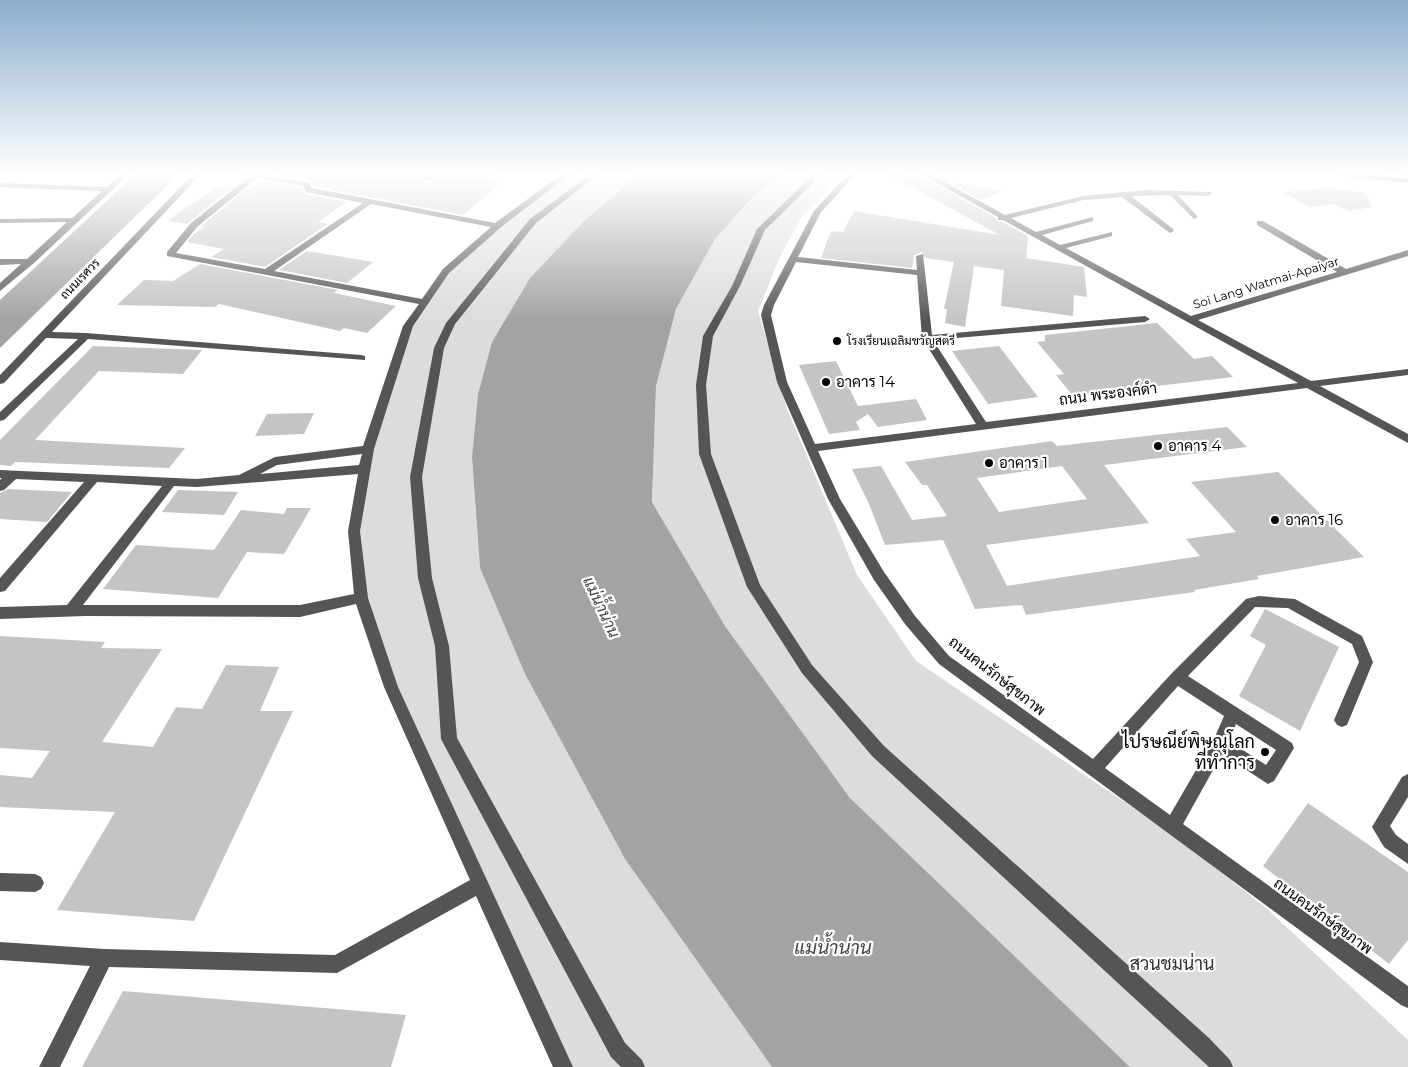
<svg xmlns="http://www.w3.org/2000/svg" width="1408" height="1067" font-family="Montserrat,Sarabun,sans-serif">
<style>
.green{fill:#dcdcdc}
.water{fill:#a3a3a3}
.building{fill:#c4c4c4;fill-rule:evenodd}
.lines{fill:none;stroke-linecap:round;stroke-linejoin:round}
.major-casing{stroke:#dbdbdb;stroke-width:3}
.minor{fill:#555;fill-rule:evenodd}
.major{fill:#000;fill-rule:evenodd}
.poi-dot{fill:#000;stroke:#fff;stroke-width:2}
.labels{text-anchor:middle;stroke-width:4.5;stroke-linejoin:round;paint-order:stroke}
.far-street-label{font-size:12px;fill:#000;stroke:#fff}
.far-poi-label{font-size:12px;fill:#000;stroke:#fff;text-anchor:start}
.poi-label{font-size:15px;fill:#000;stroke:#fff;text-anchor:start}
.street-label{font-size:15px;fill:#000;stroke:#fff}
.water-label{font-size:16px;font-style:italic;fill:#444;stroke:#fff}
.near-poi-label{font-size:18px;fill:#000;stroke:#fff;text-anchor:end}
.near-park-label{font-size:18px;fill:#333;stroke:#fff}
.near-water-label{font-size:19px;font-style:italic;fill:#444;stroke:#fff}
</style>
<rect width="100%" height="100%" fill="#fff"/>
<path class="green" d="M 567,173 L 640,173 L 583,222 L 530,278 L 492,342 L 478,394 L 472,457 L 480,568 L 525,674 L 625,859 L 772,1067 L 563,1067 L 391,687 L 361,598 L 354,531 L 368,449 L 408,326 L 451,267 L 497,226 Z
M 777,173 L 843,173 L 801,218 L 779,259 L 758,311 L 786,406 L 857,575 L 916,661 L 1172,834 L 1265,907 L 1408,1040 L 1408,1067 L 1130,1067 L 850,798 L 725,626 L 652,502 L 656,386 L 676,309 L 715,239 L 762,186 Z"/>
<path class="water" d="M 137,173 L 180,173 L 0,348 L 0,300 Z
M 640,173 L 781,173 L 756,193 L 715,239 L 676,309 L 656,386 L 652,502 L 725,626 L 850,798 L 1130,1067 L 772,1067 L 625,859 L 525,674 L 480,568 L 472,457 L 478,394 L 492,342 L 530,278 L 583,222 Z"/>
<path class="building" d="M 275,173 L 427,173 L 421,177 L 423,183 L 430,183 L 442,173 L 497,173 L 486,180 L 501,183 L 463,215 L 313,186 L 309,180 L 273,174 Z
M 889,173 L 925,178 L 996,218 L 997,221 L 1003,222 L 1028,236 L 1026,258 L 1084,267 L 1087,297 L 1074,295 L 1073,316 L 1001,306 L 1004,270 L 974,266 L 965,327 L 945,323 L 947,309 L 944,309 L 954,262 L 925,258 L 922,252 L 914,255 L 912,268 L 821,258 L 831,231 L 843,232 L 854,211 L 1000,235 L 889,175 Z
M 263,181 L 302,188 L 306,194 L 346,202 L 318,222 L 328,224 L 265,267 L 211,257 L 224,249 L 187,242 L 194,234 L 205,227 L 201,226 L 247,189 L 250,189 Z
M 949,182 L 1004,191 L 981,200 Z
M 217,186 L 233,187 L 187,224 L 168,221 Z
M 1330,188 L 1366,193 L 1372,207 L 1349,211 L 1333,204 L 1309,207 L 1283,192 Z
M 307,251 L 373,262 L 347,283 L 279,270 Z
M 200,264 L 338,290 L 334,293 L 396,306 L 367,333 L 344,328 L 340,331 L 219,304 L 215,307 L 117,305 L 144,280 L 173,281 Z
M 1157,323 L 1194,359 L 1212,356 L 1233,377 L 1073,396 L 1056,375 L 1064,374 L 1037,342 L 1045,341 L 1045,335 Z
M 93,346 L 202,350 L 183,374 L 99,371 L 35,440 L 185,448 L 169,468 L 15,462 L 11,466 L 0,465 L 0,440 Z
M 999,346 L 1038,397 L 988,404 L 952,351 Z
M 836,361 L 858,406 L 916,399 L 927,420 L 878,427 L 868,414 L 856,422 L 860,430 L 829,434 L 799,365 Z
M 314,413 L 304,434 L 255,436 L 267,414 Z
M 1227,427 L 1247,447 L 1104,465 L 1149,523 L 986,545 L 1007,586 L 1200,556 L 1186,539 L 1236,532 L 1191,482 L 1278,472 L 1364,557 L 1257,576 L 1259,579 L 1194,590 L 1195,592 L 1026,615 L 1022,605 L 975,609 L 943,540 L 885,545 L 869,504 L 852,469 L 881,466 L 912,520 L 947,516 L 927,485 L 922,485 L 905,462 L 1052,441 L 1057,446 ZM 1062,466 L 1087,499 L 999,512 L 977,478 Z
M 8,489 L 72,492 L 47,522 L 0,519 L 0,493 Z
M 178,490 L 238,492 L 224,515 L 162,512 Z
M 287,508 L 311,508 L 284,554 L 247,552 L 218,598 L 103,589 L 136,545 L 214,550 L 241,510 L 284,514 Z
M 1265,609 L 1339,647 L 1300,731 L 1239,696 L 1266,645 L 1250,636 Z
M 0,636 L 105,642 L 101,648 L 162,649 L 102,742 L 153,747 L 176,707 L 202,709 L 226,665 L 279,667 L 260,711 L 293,711 L 194,921 L 57,910 L 115,812 L 0,807 L 0,775 L 32,778 L 50,751 L 0,748 Z
M 1308,803 L 1408,872 L 1408,940 L 1389,964 L 1263,866 Z
M 123,991 L 406,1015 L 391,1067 L 82,1067 Z"/>
<g class="lines">
<g class="major-casing">
<path id="major" d="M 1334,173 L 1356,173 L 1408,179 L 1408,183 L 1338,175 Z"/>
</g>
<path class="minor" d="M 122,173 L 130,173 L 34,263 L 0,291 L 0,283 L 21,264 L 0,265 L 0,259 L 27,259 L 67,222 L 0,223 L 0,219 L 72,218 L 102,191 L 0,187 L 0,183 L 107,187 Z
M 194,173 L 202,173 L 52,332 L 86,333 L 361,355 L 365,356 L 365,360 L 88,339 L 4,420 L 0,421 L 0,412 L 78,339 L 46,338 L 4,383 L 0,384 L 0,375 Z
M 235,173 L 256,173 L 306,182 L 309,182 L 312,188 L 495,223 L 563,173 L 571,173 L 500,228 L 449,273 L 413,326 L 374,449 L 360,531 L 368,598 L 398,687 L 573,1067 L 553,1067 L 476,896 L 337,973 L 109,967 L 60,1067 L 39,1067 L 90,966 L 0,960 L 0,942 L 104,949 L 335,955 L 470,880 L 384,687 L 356,604 L 300,617 L 85,616 L 0,619 L 0,607 L 67,605 L 162,486 L 97,482 L 5,591 L 0,592 L 0,578 L 84,482 L 16,479 L 4,490 L 0,491 L 0,480 L 2,478 L 0,478 L 0,470 L 197,479 L 239,475 L 275,457 L 363,446 L 403,326 L 419,304 L 167,256 L 167,252 L 191,223 L 249,177 ZM 257,178 L 303,186 L 306,192 L 363,203 L 265,269 L 176,253 L 197,227 ZM 371,204 L 491,227 L 443,269 L 422,299 L 274,271 ZM 362,454 L 359,465 L 260,474 L 277,465 ZM 358,474 L 348,531 L 354,594 L 300,605 L 83,605 L 174,486 L 197,487 Z
M 431,173 L 440,173 L 429,181 L 423,181 L 423,177 Z
M 592,173 L 600,173 L 536,223 L 455,324 L 444,348 L 422,477 L 432,578 L 449,646 L 457,738 L 625,1043 L 642,1060 L 645,1067 L 621,1067 L 611,1057 L 441,739 L 435,646 L 418,578 L 410,477 L 434,348 L 446,323 L 530,219 Z
M 815,173 L 823,173 L 765,230 L 740,286 L 713,336 L 706,385 L 711,454 L 760,585 L 812,665 L 884,746 L 1209,1038 L 1230,1060 L 1233,1067 L 1209,1067 L 872,756 L 802,673 L 747,587 L 699,454 L 696,385 L 703,336 L 732,286 L 757,229 Z
M 849,173 L 857,173 L 821,212 L 798,257 L 917,270 L 916,256 L 923,254 L 932,335 L 1145,316 L 1150,319 L 1145,322 L 933,340 L 986,422 L 1298,383 L 1003,220 L 998,220 L 998,217 L 919,173 L 928,173 L 1005,215 L 1083,196 L 1146,190 L 1211,192 L 1212,194 L 1208,196 L 1178,195 L 1198,217 L 1194,219 L 1170,195 L 1131,196 L 1173,229 L 1174,231 L 1170,233 L 1122,197 L 1083,200 L 1011,218 L 1036,232 L 1093,217 L 1093,221 L 1042,235 L 1060,245 L 1112,232 L 1112,236 L 1066,248 L 1191,316 L 1337,272 L 1257,225 L 1257,221 L 1263,221 L 1346,269 L 1408,250 L 1408,256 L 1198,320 L 1311,381 L 1408,369 L 1408,375 L 1320,386 L 1408,434 L 1408,443 L 1307,388 L 818,451 L 840,499 L 884,572 L 915,616 L 949,656 L 1093,759 L 1172,673 L 1246,599 L 1259,596 L 1295,599 L 1362,636 L 1373,662 L 1347,725 L 1342,727 L 1337,725 L 1334,720 L 1359,662 L 1352,644 L 1288,608 L 1255,607 L 1188,676 L 1292,743 L 1294,748 L 1274,781 L 1268,784 L 1222,754 L 1183,824 L 1408,986 L 1408,1008 L 1401,1005 L 939,664 L 905,624 L 874,580 L 828,499 L 777,382 L 761,315 L 764,305 L 814,211 ZM 796,262 L 917,275 L 922,338 L 976,424 L 815,444 L 787,382 L 771,315 L 774,305 ZM 1178,686 L 1224,716 L 1214,739 L 1170,815 L 1105,768 ZM 1236,724 L 1276,750 L 1266,765 L 1229,741 Z
M 1400,173 L 1408,173 L 1408,175 L 1402,176 Z
M 1408,774 L 1408,797 L 1390,826 L 1396,835 L 1408,844 L 1408,864 L 1384,847 L 1372,827 L 1402,777 Z
M 0,873 L 35,874 L 41,877 L 44,883 L 41,889 L 35,892 L 0,891 Z"/>
<use href="#major" class="major"/>
</g>
<linearGradient id="sky" x2="0" y2="1"><stop stop-color="#8cadcc"/><stop offset="0.54" stop-color="#fff"/><stop offset="1" stop-color="#fff" stop-opacity="0"/></linearGradient>
<rect width="1408" height="322" fill="url(#sky)"/>
<g class="poi-dot">
<circle cx="837" cy="341" r="5"/>
<circle cx="826" cy="382" r="5"/>
<circle cx="1158" cy="446" r="5"/>
<circle cx="989" cy="463" r="5"/>
<circle cx="1275" cy="520" r="5"/>
<circle cx="1265" cy="752" r="5"/>
</g>
<g class="labels">
<g class="far-street-label">
<text transform="translate(80 279) rotate(-46)" y="4">ถนนเรศวร</text>
<text transform="translate(1266 283) rotate(-17)" y="4">Soi Lang Watmai-Apaiyar</text>
</g>
<g class="far-poi-label">
<text x="847" y="345">โรงเรียนเฉลิมขวัญสตรี</text>
</g>
<g class="poi-label">
<text x="836" y="387">อาคาร 14</text>
<text x="1168" y="451">อาคาร 4</text>
<text x="999" y="468">อาคาร 1</text>
<text x="1285" y="525">อาคาร 16</text>
</g>
<g class="street-label">
<text transform="translate(1108 394) rotate(-7)" y="5">ถนน พระองค์ดำ</text>
<text transform="translate(997 676) rotate(38)" y="5">ถนนคนรักษ์สุขภาพ</text>
<text transform="translate(1323 916) rotate(36)" y="5">ถนนคนรักษ์สุขภาพ</text>
</g>
<g class="water-label">
<text transform="translate(602 607) rotate(65)" y="6">แม่น้ำน่าน</text>
</g>
<g class="near-poi-label">
<text x="1255" y="748">ไปรษณีย์พิษณุโลก<tspan x="1255" dy="21">ที่ทำการ</tspan></text>
</g>
<g class="near-park-label">
<text x="1172" y="970">สวนชมน่าน</text>
</g>
<g class="near-water-label">
<text x="833" y="954">แม่น้ำน่าน</text>
</g>
</g>
</svg>
